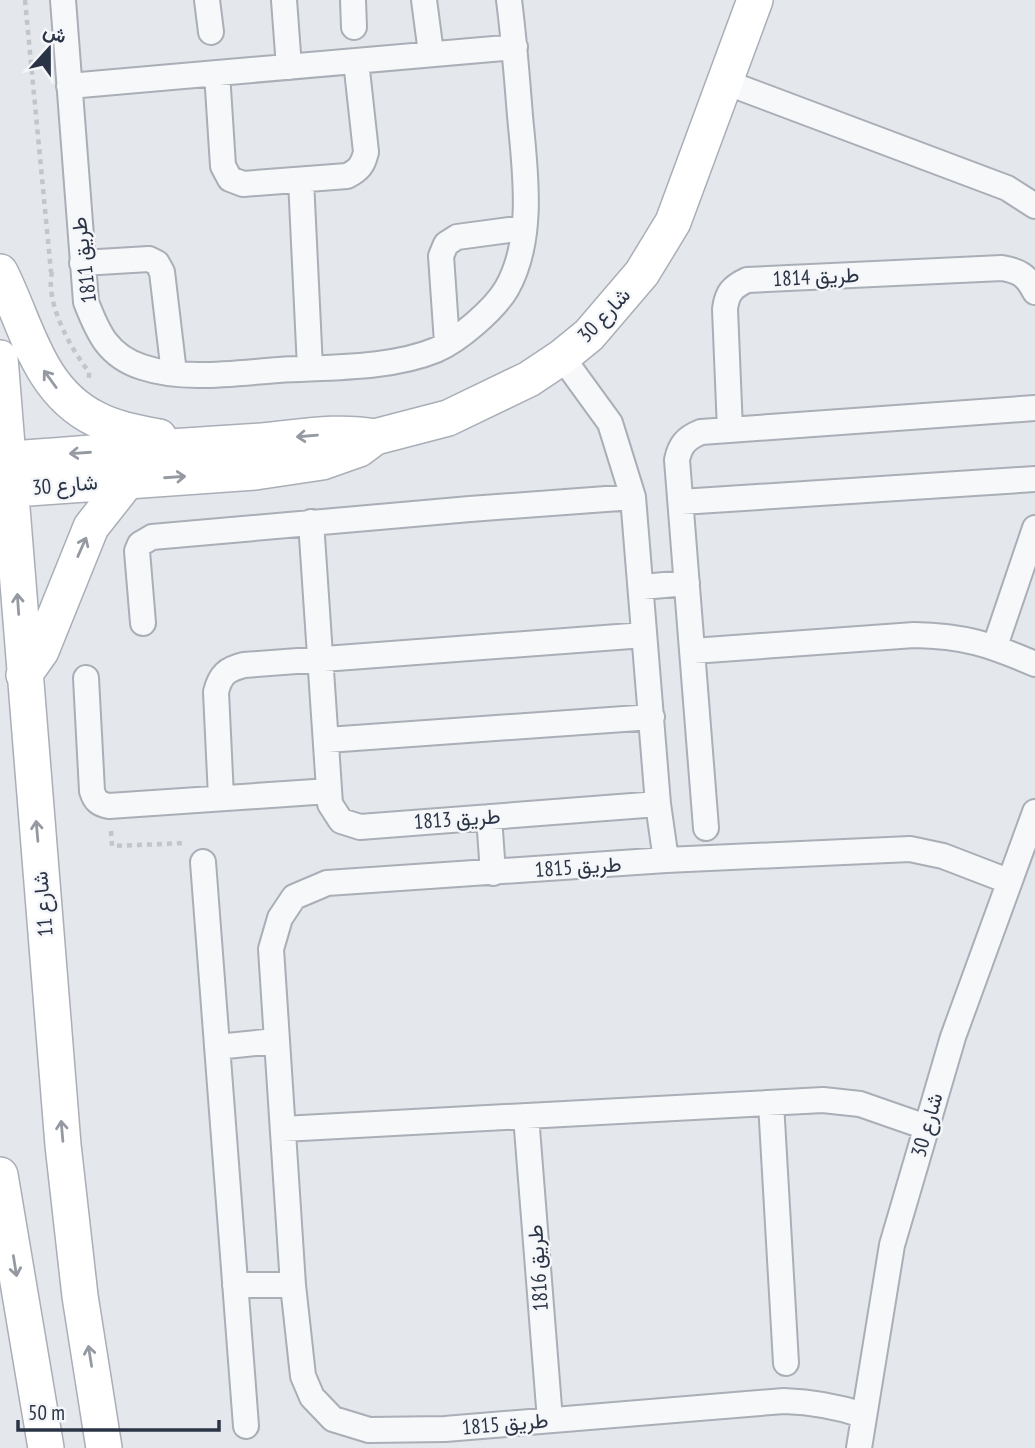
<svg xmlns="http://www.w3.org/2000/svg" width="1035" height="1448" font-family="'PT Sans Narrow',Vazirmatn,sans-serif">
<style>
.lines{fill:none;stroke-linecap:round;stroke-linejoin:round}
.street-casing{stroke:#a9aeb7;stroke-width:28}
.secondary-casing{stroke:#a9aeb7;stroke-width:38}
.path{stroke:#c2c5cb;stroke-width:4.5;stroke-dasharray:5 5;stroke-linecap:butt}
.street{stroke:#f7f8fa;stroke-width:24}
.secondary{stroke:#fff;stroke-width:35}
.oneway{stroke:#959aa2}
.labels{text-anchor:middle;stroke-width:5;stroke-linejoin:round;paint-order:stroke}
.street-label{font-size:21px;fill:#2b3445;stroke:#f4f6f9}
</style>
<rect width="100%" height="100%" fill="#e4e7ec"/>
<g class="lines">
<g class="street-casing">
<path id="street" d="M 63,0 L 86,302 C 98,333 108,356 142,367 C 184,381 235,373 279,370 C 328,367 390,369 436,350 C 459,340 495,309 507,288 C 535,238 525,170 520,116 C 517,77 514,39 509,0
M 207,0 L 211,32
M 284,0 L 289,67
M 353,0 L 354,27
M 424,0 L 431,53
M 217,73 L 223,166 L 230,179 L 243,184 L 347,176 C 359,170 363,165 366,152 L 356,61
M 725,82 L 1007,188 L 1035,206
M 69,86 L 515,47
M 301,180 L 310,368
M 82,263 L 149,259 L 157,263 L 162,272 L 174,373
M 447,343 L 441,256 L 446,244 L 457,237 L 523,228
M 562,357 L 610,423 L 633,497 L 658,804 L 666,860
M 730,430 L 725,309 C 727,293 732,287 747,280 L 1002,268 C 1020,271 1027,276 1035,292
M 681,502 L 1035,479
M 311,522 L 330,804 L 341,821 L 360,827 L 658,804
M 642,587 L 687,583
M 143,623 L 137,551 L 140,544 L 152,537 L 470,509 L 633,497
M 995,646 L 1035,528
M 693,651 L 914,635 C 964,636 989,644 1035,664
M 86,678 L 92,791 C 95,801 99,804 109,806 L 329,791
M 327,740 L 652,717
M 221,797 L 216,692 C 220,675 227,669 244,665 L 644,635
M 489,817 L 493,873
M 706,828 L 677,460 C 680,445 686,438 701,432 L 1035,408
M 203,862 L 246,1426
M 217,1047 L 275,1041
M 771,1103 L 786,1363
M 526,1116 L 550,1420
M 283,1129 L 823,1100 L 860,1104 L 926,1127
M 235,1285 L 293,1285
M 863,1415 C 836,1406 812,1402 784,1401 L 445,1429 L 369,1430 L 333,1419 L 312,1397 L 303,1376 L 293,1285 L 271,949 L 280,918 L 294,897 L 327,883 L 666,860 L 910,849 L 943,856 L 1008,881
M 859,1448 L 892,1245 L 953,1037 L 1035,812"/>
</g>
<g class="secondary-casing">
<path id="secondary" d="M 0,272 C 27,325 37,390 96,419 C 115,429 138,433 159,437
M 0,358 L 63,1145 L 80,1296 L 104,1448
M 0,460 C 82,454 164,447 246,442 C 290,440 331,429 375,437
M 0,490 L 255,472 L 322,462 L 359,449 L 375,437 L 448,418 L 529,379 L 562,357 L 589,335 L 642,273 L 673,222 L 755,0
M 24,675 L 41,651 L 91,527 L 128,480
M 0,1175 L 46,1448"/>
</g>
<path class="path" d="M 25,0 L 51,272
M 52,272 C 45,302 70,348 89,372 L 89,379
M 111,831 L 112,846 L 186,843"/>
<use href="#street" class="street"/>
<use href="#secondary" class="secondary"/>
</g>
<defs><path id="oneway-shaft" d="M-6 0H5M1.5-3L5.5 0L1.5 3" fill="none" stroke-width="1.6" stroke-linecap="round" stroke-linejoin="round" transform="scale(1.75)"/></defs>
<g class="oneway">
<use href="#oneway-shaft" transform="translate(50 379) rotate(-126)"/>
<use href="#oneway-shaft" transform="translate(307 436) rotate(175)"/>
<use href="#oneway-shaft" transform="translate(80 453) rotate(176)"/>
<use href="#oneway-shaft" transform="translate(175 477) rotate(-4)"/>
<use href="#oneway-shaft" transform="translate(82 547) rotate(-66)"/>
<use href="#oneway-shaft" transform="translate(18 604) rotate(-94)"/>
<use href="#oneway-shaft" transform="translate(37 831) rotate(-95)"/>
<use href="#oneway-shaft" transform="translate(62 1131) rotate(-95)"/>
<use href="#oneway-shaft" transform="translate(15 1266) rotate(81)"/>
<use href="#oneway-shaft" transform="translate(90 1356) rotate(-99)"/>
</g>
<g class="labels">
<g class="street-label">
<text transform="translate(84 260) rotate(-97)" y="7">طريق 1811</text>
<text transform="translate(816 277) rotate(-3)" y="7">طريق 1814</text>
<text transform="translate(604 315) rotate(-47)" y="7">شارع 30</text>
<text transform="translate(65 485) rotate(-5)" y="7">شارع 30</text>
<text transform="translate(457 819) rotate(-4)" y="7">طريق 1813</text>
<text transform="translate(578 867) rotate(-4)" y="7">طريق 1815</text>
<text transform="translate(43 904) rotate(-95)" y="7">شارع 11</text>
<text transform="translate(927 1125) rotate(-74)" y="7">شارع 30</text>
<text transform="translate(538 1268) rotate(-94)" y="7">طريق 1816</text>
<text transform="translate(505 1424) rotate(-5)" y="7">طريق 1815</text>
</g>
</g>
<g transform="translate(49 49) rotate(21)" stroke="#f4f6f9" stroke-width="5" paint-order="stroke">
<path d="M0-5L12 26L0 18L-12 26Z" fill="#2b3445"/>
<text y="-10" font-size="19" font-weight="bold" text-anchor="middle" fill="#2b3445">ش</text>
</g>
<path d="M18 1420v10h201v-10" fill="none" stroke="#2b3445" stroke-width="3.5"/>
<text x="28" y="1420" font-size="21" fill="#2b3445" stroke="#f4f6f9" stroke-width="5" paint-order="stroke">50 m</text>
</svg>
